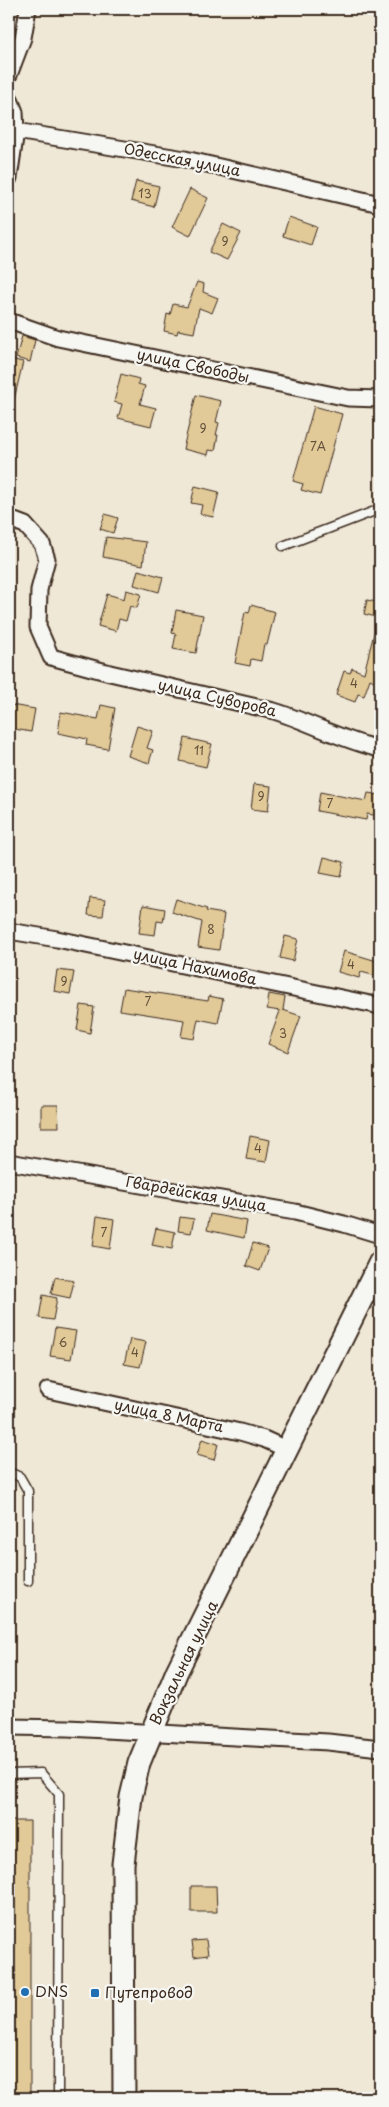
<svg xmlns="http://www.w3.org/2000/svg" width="389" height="2107" font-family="'Playpen Sans',sans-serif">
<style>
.building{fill:#e1c998;stroke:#3b2a1e}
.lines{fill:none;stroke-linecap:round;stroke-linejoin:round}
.lane-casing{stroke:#3b2a1e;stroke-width:11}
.street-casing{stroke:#3b2a1e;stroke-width:19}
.secondary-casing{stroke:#3b2a1e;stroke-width:25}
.lane{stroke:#f6f6f2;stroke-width:8}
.street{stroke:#f6f6f2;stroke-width:15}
.secondary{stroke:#f6f6f2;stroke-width:21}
.poi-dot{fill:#1f6fb2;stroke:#f6f6f2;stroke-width:2}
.labels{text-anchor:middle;stroke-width:4.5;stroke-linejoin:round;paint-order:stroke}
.number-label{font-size:12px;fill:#64523c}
.street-label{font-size:15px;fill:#3b2a1e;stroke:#f6f6f2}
.poi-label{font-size:15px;fill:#3b2a1e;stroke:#f6f6f2;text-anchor:start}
</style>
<rect width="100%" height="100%" fill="#f0e8d7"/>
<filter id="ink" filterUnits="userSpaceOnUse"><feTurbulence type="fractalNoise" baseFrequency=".02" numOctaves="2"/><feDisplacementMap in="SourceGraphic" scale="10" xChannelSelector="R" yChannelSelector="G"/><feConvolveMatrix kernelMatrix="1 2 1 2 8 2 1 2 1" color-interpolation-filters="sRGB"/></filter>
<g filter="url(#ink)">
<path class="building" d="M 136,181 L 159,186 L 154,207 L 131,201 Z
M 190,189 L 208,198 L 190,236 L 172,227 Z
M 289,217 L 317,227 L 311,245 L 283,236 Z
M 223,224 L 241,233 L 227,260 L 209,252 Z
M 197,282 L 204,284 L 203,292 L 218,298 L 212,313 L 199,308 L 194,333 L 178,330 L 177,334 L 164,331 L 167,314 L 170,315 L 173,304 L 187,307 Z
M 22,336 L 35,340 L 30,362 L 16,358 Z
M 9,359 L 23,362 L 14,400 L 9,400 Z
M 121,374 L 139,379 L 138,384 L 145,386 L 140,404 L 156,408 L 151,426 L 118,418 L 122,404 L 114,402 Z
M 196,395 L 221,401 L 216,422 L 219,423 L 216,435 L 218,435 L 215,451 L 209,450 L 208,455 L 183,449 Z
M 314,406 L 342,414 L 320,495 L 301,490 L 303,484 L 293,481 Z
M 195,486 L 219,492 L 213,517 L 200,514 L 202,505 L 191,503 Z
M 105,514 L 118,518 L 113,533 L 100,529 Z
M 106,537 L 146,542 L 143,565 L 103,557 Z
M 138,570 L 163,577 L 159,592 L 134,585 Z
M 126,590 L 141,594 L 137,608 L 130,606 L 126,621 L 119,619 L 116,631 L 98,626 L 107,594 L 124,599 Z
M 367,600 L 380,603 L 380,618 L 364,614 Z
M 251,605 L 275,612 L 267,645 L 264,644 L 261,661 L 251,659 L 250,666 L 235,663 L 245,612 L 249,613 Z
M 176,610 L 203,615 L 196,653 L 173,649 L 176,634 L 172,633 Z
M 375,629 L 380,629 L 380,684 L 370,679 L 364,696 L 358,694 L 355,702 L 336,695 L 344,671 L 350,673 L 352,668 L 364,673 Z
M 11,705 L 35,709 L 31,732 L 9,728 Z
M 101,705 L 115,708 L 108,749 L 86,745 L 87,739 L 58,733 L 61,712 L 98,719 Z
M 137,726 L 153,731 L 147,748 L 153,750 L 149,763 L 128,756 Z
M 185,738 L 212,744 L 206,767 L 180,761 Z
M 254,784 L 271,786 L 268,811 L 251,809 Z
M 320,792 L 366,801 L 368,793 L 380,795 L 380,816 L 367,814 L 366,820 L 317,811 Z
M 324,857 L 344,862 L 341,877 L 320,873 Z
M 90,898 L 105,900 L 103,916 L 88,915 Z
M 176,899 L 207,909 L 206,911 L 224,914 L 219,950 L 198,947 L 202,922 L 172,912 Z
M 143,905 L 165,909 L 163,922 L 157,921 L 155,935 L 139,933 Z
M 285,936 L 298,939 L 293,961 L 280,958 Z
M 344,951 L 380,962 L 380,977 L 361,972 L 359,978 L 338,972 Z
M 57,970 L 74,972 L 70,994 L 54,991 Z
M 124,988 L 208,1001 L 209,996 L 223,999 L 218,1023 L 198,1019 L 194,1039 L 181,1037 L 184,1020 L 120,1010 Z
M 269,994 L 285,997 L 283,1010 L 301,1016 L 288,1052 L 268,1044 L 280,1011 L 267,1009 Z
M 81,1005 L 94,1007 L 90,1033 L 77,1030 Z
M 41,1105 L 58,1105 L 59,1127 L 41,1127 Z
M 250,1136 L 270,1140 L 266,1162 L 246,1159 Z
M 210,1214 L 247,1221 L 244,1238 L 207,1230 Z
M 97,1216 L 114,1219 L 110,1249 L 93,1246 Z
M 180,1217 L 194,1219 L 191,1233 L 178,1231 Z
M 156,1228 L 175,1232 L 172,1249 L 152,1245 Z
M 253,1243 L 268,1248 L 260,1271 L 246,1266 Z
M 55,1277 L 74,1281 L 70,1298 L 51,1294 Z
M 43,1295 L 57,1298 L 53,1320 L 39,1318 Z
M 55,1328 L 76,1331 L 71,1359 L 50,1356 Z
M 130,1339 L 146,1342 L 140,1367 L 124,1364 Z
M 202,1439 L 218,1444 L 214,1460 L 197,1455 Z
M 9,1821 L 30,1821 L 30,2098 L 9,2098 Z
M 191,1886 L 216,1886 L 217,1912 L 191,1912 Z
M 206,1940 L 208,1955 L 194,1957 L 192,1941 Z"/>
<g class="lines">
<g class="lane-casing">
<path id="lane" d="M 283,546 L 380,509
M 9,1472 L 20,1477 L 28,1491 L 28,1581
M 9,1774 L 41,1773 L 59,1794 L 58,2098"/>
</g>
<g class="street-casing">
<path id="street" d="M 9,75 L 23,38 L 28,9
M 9,97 L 15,112 L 16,131 L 185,159 L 380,204
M 9,178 L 16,131
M 9,321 L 58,338 L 348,398 L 380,399
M 9,519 L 25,525 L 42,544 L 47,559 L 39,590 L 38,627 L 51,657 L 110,673 L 274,711 C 310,722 343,741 380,749
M 9,931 L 57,939 L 380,1006
M 9,1162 L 295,1212 L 344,1224 L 380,1235
M 48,1390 L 240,1432 L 264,1439 L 288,1450
M 9,1727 L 68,1728 L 328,1742 L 380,1748"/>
</g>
<g class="secondary-casing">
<path id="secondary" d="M 124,2098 L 123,1864 L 131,1797 L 139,1763 L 177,1671 L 380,1262"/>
</g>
<use href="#lane" class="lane"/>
<use href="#street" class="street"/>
<use href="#secondary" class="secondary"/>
</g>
</g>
<g class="poi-dot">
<circle cx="25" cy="1992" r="5"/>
<rect x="90" y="1988" width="10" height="10" rx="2.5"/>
</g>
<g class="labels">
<g class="number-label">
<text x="145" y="198">13</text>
<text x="225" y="246">9</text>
<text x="203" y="433">9</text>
<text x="318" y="451">7А</text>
<text x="354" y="688">4</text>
<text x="199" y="755">11</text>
<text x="261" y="801">9</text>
<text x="330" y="808">7</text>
<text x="211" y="934">8</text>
<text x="351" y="969">4</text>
<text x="64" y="986">9</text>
<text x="148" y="1006">7</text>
<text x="283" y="1038">3</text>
<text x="258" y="1153">4</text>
<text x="104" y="1237">7</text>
<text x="63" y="1347">6</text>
<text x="135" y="1357">4</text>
</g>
<g class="street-label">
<text transform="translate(182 160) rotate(11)" y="5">Одесская улица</text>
<text transform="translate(193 366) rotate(12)" y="5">улица Свободы</text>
<text transform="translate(217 698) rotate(13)" y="5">улица Суворова</text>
<text transform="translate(195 967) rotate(12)" y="5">улица Нахимова</text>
<text transform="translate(196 1194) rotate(10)" y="5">Гвардейская улица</text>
<text transform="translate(169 1416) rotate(12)" y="5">улица 8 Марта</text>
<text transform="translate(184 1663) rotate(-64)" y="5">Вокзальная улица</text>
</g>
<g class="poi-label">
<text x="35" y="1997">DNS</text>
<text x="105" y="1998">Путепровод</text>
</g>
</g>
<rect width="389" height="2107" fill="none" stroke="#f6f6f2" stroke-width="30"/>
<rect x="15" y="15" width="359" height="2077" fill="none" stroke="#3b2a1e" stroke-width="2" filter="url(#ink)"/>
</svg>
